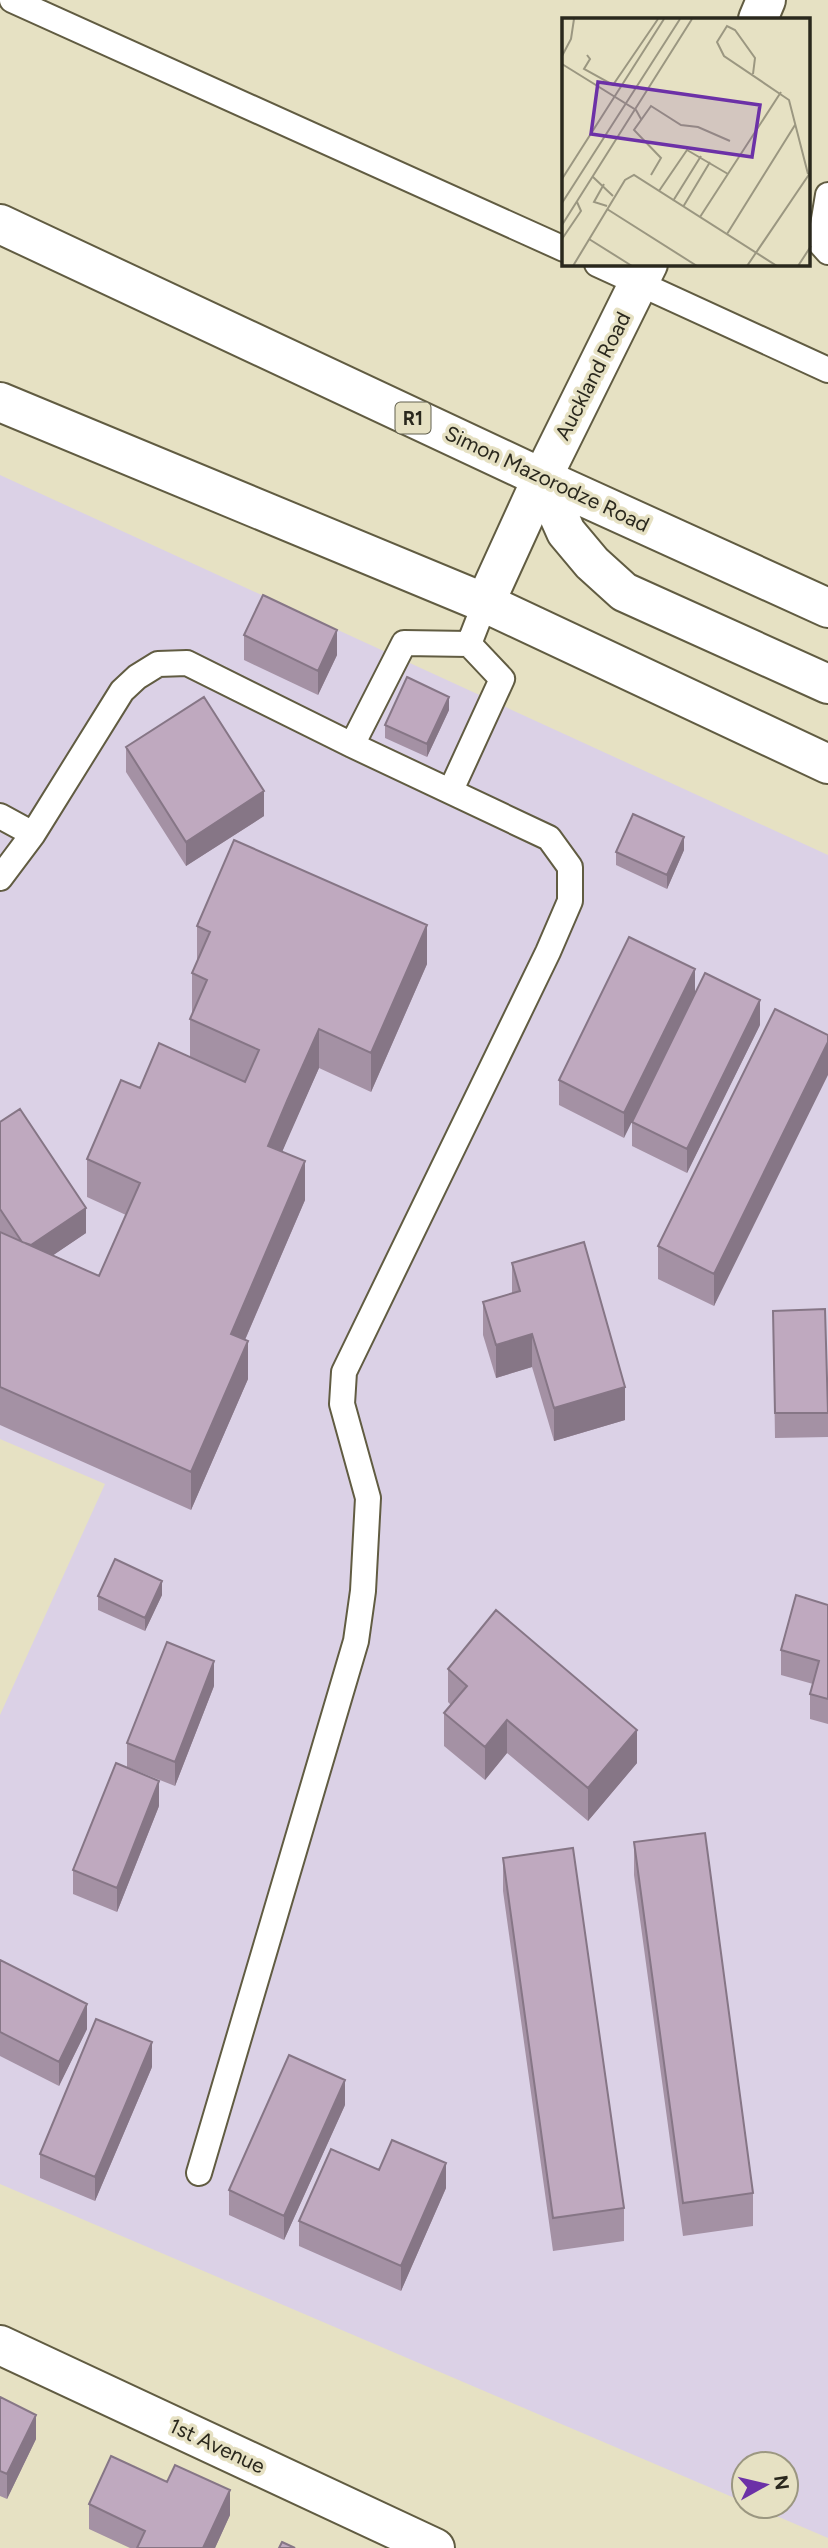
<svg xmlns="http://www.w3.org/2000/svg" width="828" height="2548" font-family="Figtree,sans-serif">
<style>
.medical{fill:#dbd1e6}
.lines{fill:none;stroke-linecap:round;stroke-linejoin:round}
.service-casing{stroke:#615c42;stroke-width:28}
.minor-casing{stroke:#615c42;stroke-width:42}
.trunk-casing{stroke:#615c42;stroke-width:42}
.service{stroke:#fff;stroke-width:24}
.minor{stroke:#fff;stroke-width:38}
.trunk{stroke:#fff;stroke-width:38}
.wall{fill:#a491a4}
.shaded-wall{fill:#867686}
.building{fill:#bfa9bf;stroke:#867686;stroke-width:2}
.labels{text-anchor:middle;stroke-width:7;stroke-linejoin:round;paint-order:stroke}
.shield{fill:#e6e1c3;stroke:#62604f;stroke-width:2}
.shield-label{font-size:19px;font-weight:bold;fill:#2a281d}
.street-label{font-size:21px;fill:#2a281d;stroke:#e6e1c3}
.inset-road{fill:none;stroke:#9b9781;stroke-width:2}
.view{fill:#6c31a7;fill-opacity:0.15;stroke:#6c31a7;stroke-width:3.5}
.inset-edge{fill:none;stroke:#2a281d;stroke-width:3.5}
</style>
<rect width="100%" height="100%" fill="#e6e1c3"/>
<path class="medical" d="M 0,475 L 828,855 L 828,2538 L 753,2506 L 786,2506 L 786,2464 L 744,2464 L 744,2502 L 0,2184 L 0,1715 L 105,1484 L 0,1439 Z"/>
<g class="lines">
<g class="service-casing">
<path id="service" d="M 12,0 L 564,249
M 828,195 L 820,243 L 828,252
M 597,264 L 828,370
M 352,745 L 404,643 L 469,644 L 485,603
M 451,790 L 502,679 L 469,644
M 0,816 L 33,834
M 0,878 L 33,834 L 122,691 L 137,677 L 158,664 L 187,663 L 352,745 L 549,838 L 570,867 L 570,901 L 548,952 L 344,1372 L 342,1404 L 368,1498 L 363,1591 L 356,1641 L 199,2173"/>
</g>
<g class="minor-casing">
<path id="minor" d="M 758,19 L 766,0
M 485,603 L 542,478 L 648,264
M 0,2345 L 435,2548"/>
</g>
<g class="trunk-casing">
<path id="trunk" d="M 0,224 L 542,478 L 828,608
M 0,402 L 485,603 L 828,764
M 542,478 L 566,532 L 592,563 L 624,592 L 828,684"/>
</g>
<use href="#service" class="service"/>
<use href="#minor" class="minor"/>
<use href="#trunk" class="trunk"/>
</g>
<path class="wall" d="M 244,635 L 337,655 L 318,695 L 244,660 Z
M 449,710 L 427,757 L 385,738 L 385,725 Z
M 126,747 L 264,816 L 186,866 L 126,772 Z
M 684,850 L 667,889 L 616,865 L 616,852 Z
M 197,926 L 427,964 L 371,1092 L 319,1068 L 287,1139 L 282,1152 L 305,1200 L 245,1340 L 248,1379 L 191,1510 L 0,1425 L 0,1122 L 86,1233 L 53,1255 L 99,1276 L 126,1215 L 87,1197 L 87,1159 L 140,1088 L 190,1057 L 190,1019 L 193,1012 L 192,1012 L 192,973 L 197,963 Z
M 629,937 L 624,1138 L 559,1105 L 559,1080 Z
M 760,1025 L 687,1173 L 632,1146 L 632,1122 Z
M 828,1035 L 714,1306 L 658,1279 L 658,1246 Z
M 512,1263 L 625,1420 L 554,1441 L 532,1367 L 496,1378 L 483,1335 L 483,1302 L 512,1293 Z
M 773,1311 L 828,1413 L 828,1437 L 775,1438 Z
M 162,1595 L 145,1631 L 98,1610 L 98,1596 Z
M 828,1605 L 828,1724 L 810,1719 L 810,1694 L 813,1684 L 781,1675 L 781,1650 Z
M 448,1669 L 637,1763 L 588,1821 L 507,1753 L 485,1780 L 444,1746 L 444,1713 L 451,1705 L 448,1702 Z
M 214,1686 L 175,1786 L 127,1767 L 127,1743 Z
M 159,1806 L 117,1912 L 73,1894 L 73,1870 Z
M 634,1842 L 753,2193 L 753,2226 L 683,2236 L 634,1875 Z
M 503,1858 L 624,2208 L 624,2241 L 553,2251 L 503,1891 Z
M 0,1960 L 87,2029 L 59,2086 L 0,2056 Z
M 152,2067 L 95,2201 L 40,2178 L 40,2154 Z
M 345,2105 L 284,2240 L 229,2215 L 229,2190 Z
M 379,2170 L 446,2188 L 401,2291 L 299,2246 L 299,2221 Z
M 0,2397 L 36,2439 L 7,2499 L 0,2496 Z
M 89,2504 L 230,2515 L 215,2548 L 130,2548 L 89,2529 Z"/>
<path class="shaded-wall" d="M 337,630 L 337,655 L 318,695 L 318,671 Z
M 449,697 L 449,710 L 427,757 L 427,744 Z
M 264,791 L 264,816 L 186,866 L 186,842 Z
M 684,837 L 684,850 L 667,889 L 667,875 Z
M 427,925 L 427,964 L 371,1092 L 371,1053 Z
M 695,969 L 695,994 L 624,1138 L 624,1113 Z
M 760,1000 L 760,1025 L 687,1173 L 687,1149 Z
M 319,1029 L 319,1068 L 268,1184 L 268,1146 Z
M 828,1042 L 828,1075 L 714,1306 L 714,1274 Z
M 305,1161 L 305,1200 L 231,1372 L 231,1334 Z
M 86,1208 L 86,1233 L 27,1273 L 27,1248 Z
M 532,1334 L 532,1367 L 496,1378 L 496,1345 Z
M 248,1341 L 248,1379 L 191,1510 L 191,1472 Z
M 625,1387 L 625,1420 L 554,1441 L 554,1408 Z
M 162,1581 L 162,1595 L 145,1631 L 145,1618 Z
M 214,1661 L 214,1686 L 175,1786 L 175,1762 Z
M 507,1720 L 507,1753 L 485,1780 L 485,1747 Z
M 637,1730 L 637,1763 L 588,1821 L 588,1788 Z
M 159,1781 L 159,1806 L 117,1912 L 117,1888 Z
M 87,2004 L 87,2029 L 59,2086 L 59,2062 Z
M 152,2042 L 152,2067 L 95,2201 L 95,2177 Z
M 345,2080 L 345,2105 L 284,2240 L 284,2216 Z
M 446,2163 L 446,2188 L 401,2291 L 401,2266 Z
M 36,2415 L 36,2439 L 7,2499 L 7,2474 Z
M 230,2490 L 230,2515 L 215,2548 L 203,2548 Z"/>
<path class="building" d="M 263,595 L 337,630 L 318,671 L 244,635 Z
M 407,677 L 449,697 L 427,744 L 385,725 Z
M 204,697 L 264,791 L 186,842 L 126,747 Z
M 633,814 L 684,837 L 667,875 L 616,852 Z
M 234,840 L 427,925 L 371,1053 L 319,1029 L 287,1101 L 268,1146 L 305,1161 L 231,1334 L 248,1341 L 191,1472 L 0,1387 L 0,1232 L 99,1276 L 140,1183 L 87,1159 L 121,1080 L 140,1088 L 159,1043 L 245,1082 L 259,1050 L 190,1019 L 207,980 L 192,973 L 210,932 L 197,926 Z
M 629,937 L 695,969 L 624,1113 L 559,1080 Z
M 705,973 L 760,1000 L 687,1149 L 632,1122 Z
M 775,1009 L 828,1035 L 828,1042 L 714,1274 L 658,1246 Z
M 20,1109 L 86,1208 L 31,1245 L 22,1242 L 0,1209 L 0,1122 Z
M 584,1242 L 625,1387 L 554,1408 L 532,1334 L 496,1345 L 483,1302 L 520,1291 L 512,1263 Z
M 825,1309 L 828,1413 L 775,1413 L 773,1311 Z
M 115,1559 L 162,1581 L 145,1618 L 98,1596 Z
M 796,1595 L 828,1605 L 828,1699 L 810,1694 L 819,1661 L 781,1650 Z
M 496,1610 L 637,1730 L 588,1788 L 507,1720 L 485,1747 L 444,1713 L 467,1686 L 448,1669 Z
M 167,1642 L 214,1661 L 175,1762 L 127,1743 Z
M 116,1763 L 159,1781 L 117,1888 L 73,1870 Z
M 705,1833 L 753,2193 L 683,2203 L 634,1842 Z
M 573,1848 L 624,2208 L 553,2218 L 503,1858 Z
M 0,1960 L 87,2004 L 59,2062 L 0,2032 Z
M 96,2019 L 152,2042 L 95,2177 L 40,2154 Z
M 289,2055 L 345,2080 L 284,2216 L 229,2190 Z
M 392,2140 L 446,2163 L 401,2266 L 299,2221 L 331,2149 L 379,2170 Z
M 0,2397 L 36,2415 L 7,2474 L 0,2471 Z
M 111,2456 L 167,2482 L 175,2465 L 230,2490 L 203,2548 L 137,2548 L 145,2531 L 89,2504 Z
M 282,2542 L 295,2548 L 279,2548 Z"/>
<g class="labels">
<rect class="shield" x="395.5" y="402.5" width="35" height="31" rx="5"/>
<g class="shield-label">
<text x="413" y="425">R1</text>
</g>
<g class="street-label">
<text transform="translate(593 376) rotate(-63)" y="7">Auckland Road</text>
<text transform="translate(547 479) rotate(25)" y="7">Simon Mazorodze Road</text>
<text transform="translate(217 2446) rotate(25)" y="7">1st Avenue</text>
</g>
</g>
<g transform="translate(562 18)">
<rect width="248" height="248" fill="#e6e1c3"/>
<path class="inset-road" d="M 25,37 L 28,41 L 22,51 L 51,67 L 96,1M 0,38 L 9,21 L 12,1M 0,46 L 74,92 L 79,101M 191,56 L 193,40 L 173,12 L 165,8 L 155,24 L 162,38 L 227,82 L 246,156M 89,157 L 99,140 L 72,112 L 89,88 L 119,107 L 136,109 L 168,123M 31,159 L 51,178M 0,161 L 102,1M 42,166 L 32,184 L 45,188M 97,173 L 125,132 L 166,156M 111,183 L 139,138M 0,185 L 118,1M 121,189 L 148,144M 45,191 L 135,248M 138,199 L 219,74M 0,207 L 130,1M 165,216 L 233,107M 0,221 L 19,193 L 15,184M 27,221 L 70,248M 11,248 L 63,162 L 72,157 L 215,248M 185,248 L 248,155M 236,248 L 249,228"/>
<path class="view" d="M 36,64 L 198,87 L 190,139 L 29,116 Z"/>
<rect width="248" height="248" class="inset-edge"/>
</g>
<g transform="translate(765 2485) rotate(82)"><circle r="33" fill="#e6e1c3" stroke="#9b9781" stroke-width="2"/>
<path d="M0-5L12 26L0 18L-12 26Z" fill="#6c31a7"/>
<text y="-10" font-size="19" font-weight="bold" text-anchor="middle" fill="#2a281d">N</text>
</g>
</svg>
